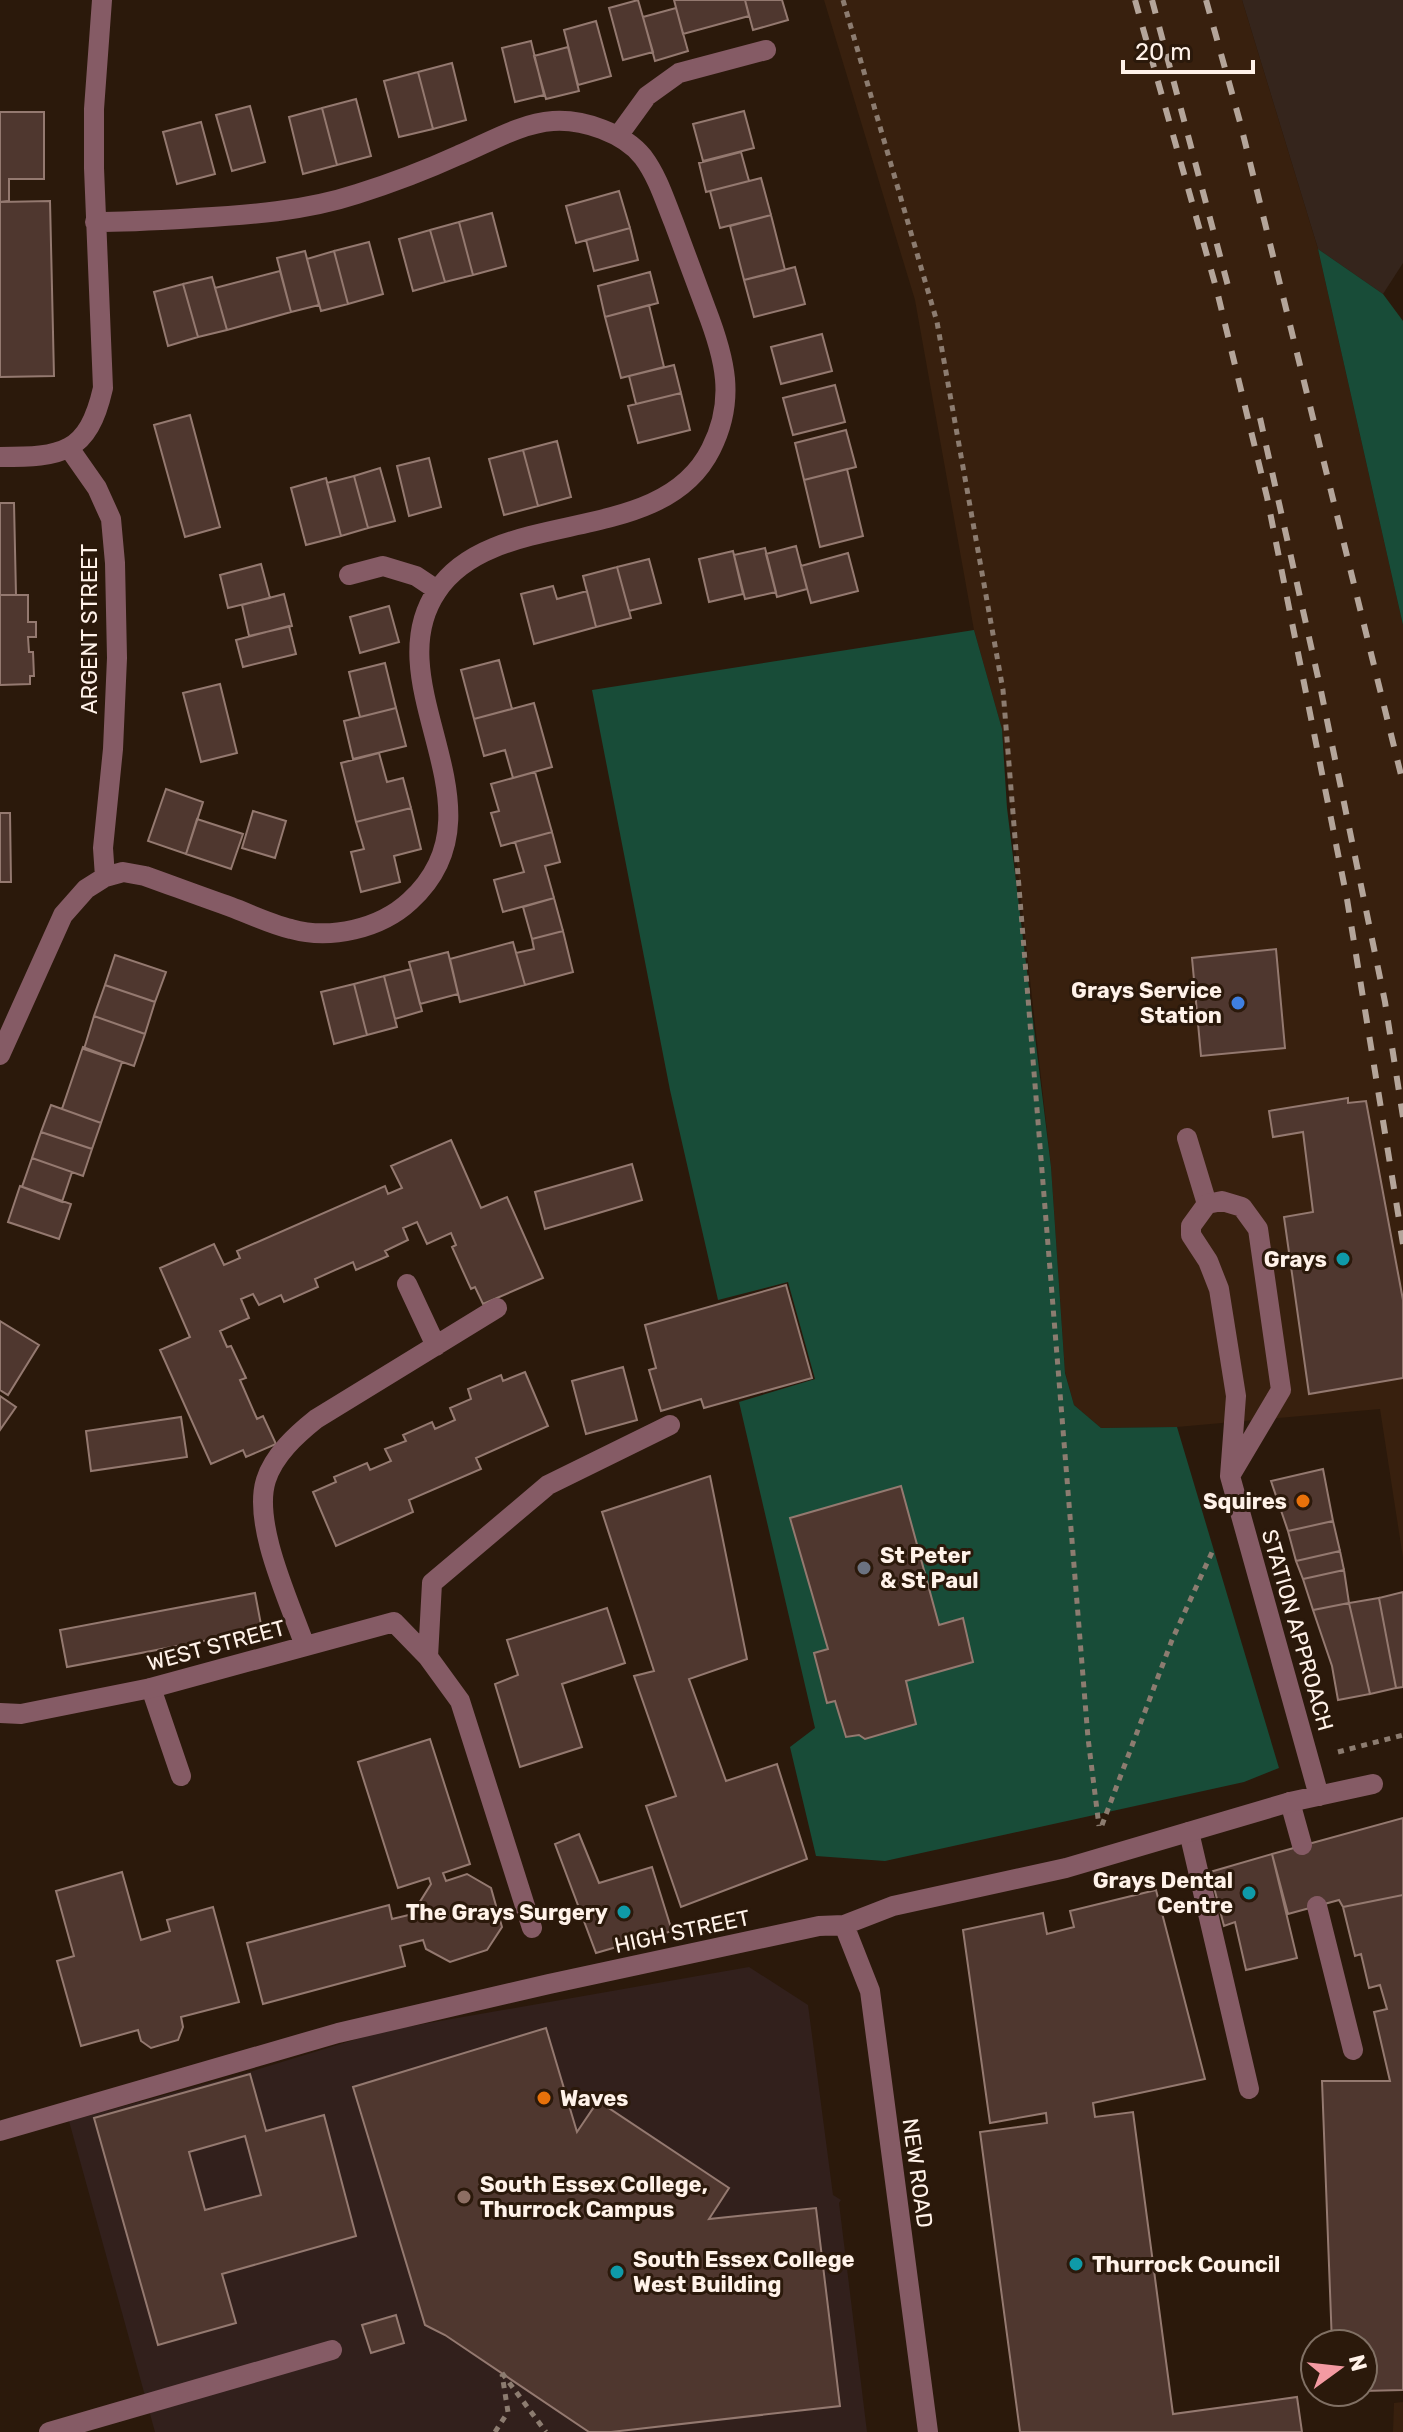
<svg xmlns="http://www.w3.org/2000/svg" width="1403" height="2432" font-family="Rubik,sans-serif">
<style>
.commercial{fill:#35251c}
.built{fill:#38200e}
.education{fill:#32201c}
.green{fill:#184c38}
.building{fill:#4f372f;stroke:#947970;stroke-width:2;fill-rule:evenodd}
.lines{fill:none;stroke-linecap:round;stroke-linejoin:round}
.path{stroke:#8c7c70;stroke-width:5;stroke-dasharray:6 6;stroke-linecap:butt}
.lane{stroke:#855b65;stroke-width:20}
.street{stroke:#855b65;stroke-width:20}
.rail{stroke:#b4a59a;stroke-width:6;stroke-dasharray:14 14;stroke-linecap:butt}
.shop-dot{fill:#3f7fe0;stroke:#2b190b;stroke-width:3}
.culture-dot{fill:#0f9aa8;stroke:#2b190b;stroke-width:3}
.food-dot{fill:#e8710a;stroke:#2b190b;stroke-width:3}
.worship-dot{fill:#6b7280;stroke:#2b190b;stroke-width:3}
.education-dot{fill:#8d6e63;stroke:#2b190b;stroke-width:3}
.labels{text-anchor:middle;stroke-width:6;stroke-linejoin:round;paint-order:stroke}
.street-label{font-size:22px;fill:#fff2e9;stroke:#2b190b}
.poi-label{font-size:22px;font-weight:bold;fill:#fff2e9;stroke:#2b190b;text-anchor:end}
</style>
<rect width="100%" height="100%" fill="#2b190b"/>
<path class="commercial" d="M 1242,0 L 1403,0 L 1403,263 L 1383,294 L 1318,249 Z"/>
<path class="built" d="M 824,0 L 1242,0 L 1318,249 L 1403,625 L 1403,1558 L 1380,1409 L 1177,1427 L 1101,1428 L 1074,1405 L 1065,1372 L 1051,1167 L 1002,729 L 974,630 L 915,300 Z
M 1403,2402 L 1403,2432 L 1393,2432 L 1394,2403 Z"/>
<path class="education" d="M 749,1967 L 808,2005 L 833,2195 L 841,2200 L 839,2203 L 867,2432 L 155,2432 L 69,2121 L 246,2073 L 383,2031 Z"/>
<path class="green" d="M 1318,249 L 1383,294 L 1403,321 L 1403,625 Z
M 974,630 L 1002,729 L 1007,808 L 1051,1167 L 1065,1373 L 1074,1405 L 1101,1428 L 1177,1427 L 1279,1768 L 1244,1782 L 885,1861 L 816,1856 L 790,1747 L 815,1728 L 739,1402 L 815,1379 L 788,1282 L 718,1300 L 670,1090 L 592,690 Z"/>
<path class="building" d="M 638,0 L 653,52 L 623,60 L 609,8 Z
M 674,0 L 745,0 L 749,16 L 683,34 Z
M 745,0 L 782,0 L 788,20 L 753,30 Z
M 676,8 L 688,51 L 655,61 L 643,17 Z
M 596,21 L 611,76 L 578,85 L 564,30 Z
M 531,41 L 544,95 L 515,102 L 502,48 Z
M 568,47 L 579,91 L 546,99 L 534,56 Z
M 452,63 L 466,120 L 433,129 L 418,72 Z
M 418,72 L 433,129 L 399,137 L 384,81 Z
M 356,99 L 371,156 L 337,165 L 322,108 Z
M 250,106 L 265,162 L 232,171 L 216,115 Z
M 322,108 L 337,165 L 303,174 L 289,117 Z
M 744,111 L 754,148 L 703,161 L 693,124 Z
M 0,112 L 44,112 L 44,179 L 9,179 L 9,201 L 0,202 Z
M 201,122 L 215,174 L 177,184 L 163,132 Z
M 741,152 L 749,181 L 706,192 L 699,163 Z
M 761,178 L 771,215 L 720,228 L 710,191 Z
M 619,191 L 630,228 L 576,243 L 566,206 Z
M 50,201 L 54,376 L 0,377 L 0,202 Z
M 492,213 L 506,266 L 473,275 L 459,222 Z
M 771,215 L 785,270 L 744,280 L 730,226 Z
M 459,222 L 473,275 L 445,282 L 430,230 Z
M 630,228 L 638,260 L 594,271 L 586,240 Z
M 430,230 L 445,282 L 413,291 L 399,239 Z
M 369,242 L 383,294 L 348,304 L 334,251 Z
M 305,251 L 319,305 L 291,312 L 277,258 Z
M 334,251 L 348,304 L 321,311 L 307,259 Z
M 795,267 L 805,304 L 754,317 L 744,280 Z
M 280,271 L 291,312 L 227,330 L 215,288 Z
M 650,272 L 658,303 L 605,317 L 598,286 Z
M 212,277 L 227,330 L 198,337 L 183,284 Z
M 183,284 L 198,337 L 168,346 L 154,292 Z
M 649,305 L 664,367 L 621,378 L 605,317 Z
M 822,334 L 832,371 L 781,384 L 771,347 Z
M 674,365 L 681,393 L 636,404 L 629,376 Z
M 835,385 L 845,422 L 793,435 L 783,398 Z
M 681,393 L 690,430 L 638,443 L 628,406 Z
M 190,415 L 220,527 L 185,537 L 154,425 Z
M 846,430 L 856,467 L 804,480 L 795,443 Z
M 557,441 L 571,497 L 538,506 L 523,450 Z
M 523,450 L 538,506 L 504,515 L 489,459 Z
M 429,458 L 441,507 L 409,516 L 397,466 Z
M 380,468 L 395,521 L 368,528 L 354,476 Z
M 847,469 L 863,536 L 820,547 L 804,480 Z
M 354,476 L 368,528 L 341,536 L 327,483 Z
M 326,478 L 341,536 L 306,545 L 291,488 Z
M 0,503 L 14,503 L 16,595 L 0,595 Z
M 796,546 L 807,589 L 777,597 L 766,554 Z
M 765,548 L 776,592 L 745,599 L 734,555 Z
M 733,551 L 743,594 L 709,602 L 699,559 Z
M 848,553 L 858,591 L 811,603 L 801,566 Z
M 649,559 L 661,603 L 629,611 L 617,567 Z
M 261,564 L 270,598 L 228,608 L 220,575 Z
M 617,567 L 631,618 L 596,627 L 583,576 Z
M 553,586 L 557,599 L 587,591 L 596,627 L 534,644 L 521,594 Z
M 284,594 L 292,626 L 249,636 L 242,605 Z
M 0,595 L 28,595 L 28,622 L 36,622 L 36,637 L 28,637 L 29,652 L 33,652 L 34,676 L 30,676 L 30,684 L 0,685 Z
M 389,606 L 399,642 L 360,653 L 350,617 Z
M 289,626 L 296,654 L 243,667 L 236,640 Z
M 499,660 L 512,709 L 474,719 L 461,670 Z
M 385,663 L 396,708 L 360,717 L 349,672 Z
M 220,684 L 237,753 L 201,762 L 183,693 Z
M 534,703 L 552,767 L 513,778 L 505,750 L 484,756 L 474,719 Z
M 396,708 L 406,746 L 353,759 L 344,721 Z
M 379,753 L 387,782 L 403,778 L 411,808 L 356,822 L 341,763 Z
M 535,772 L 552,832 L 501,846 L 491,813 L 499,811 L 491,784 Z
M 166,789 L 203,802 L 186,854 L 148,841 Z
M 411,808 L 421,849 L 394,856 L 400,882 L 361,892 L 351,852 L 364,849 L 356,822 Z
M 253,811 L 286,821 L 275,858 L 242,848 Z
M 0,813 L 10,813 L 11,882 L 0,882 Z
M 197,819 L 243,834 L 231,869 L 186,854 Z
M 552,832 L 560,862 L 545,866 L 554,898 L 503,912 L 494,880 L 524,872 L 515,842 Z
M 554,898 L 563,931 L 532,939 L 523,907 Z
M 563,931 L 573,972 L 525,985 L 516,953 L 534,949 L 532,939 Z
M 513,942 L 525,985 L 460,1002 L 450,959 Z
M 1276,949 L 1285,1048 L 1201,1056 L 1192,958 Z
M 448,952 L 458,994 L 420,1004 L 409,962 Z
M 115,955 L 166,972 L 155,1002 L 105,985 Z
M 411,969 L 422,1011 L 395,1019 L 384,976 Z
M 384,976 L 397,1027 L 367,1035 L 354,984 Z
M 354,984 L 367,1035 L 334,1044 L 321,992 Z
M 105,985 L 155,1002 L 145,1034 L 94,1016 Z
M 94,1016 L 145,1034 L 134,1066 L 84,1049 Z
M 83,1047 L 122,1062 L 101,1123 L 62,1109 Z
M 1348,1098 L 1348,1103 L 1366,1101 L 1403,1300 L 1403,1378 L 1309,1394 L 1284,1217 L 1313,1212 L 1303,1132 L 1273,1137 L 1269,1111 Z
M 51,1105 L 101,1123 L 92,1149 L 41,1132 Z
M 41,1132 L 92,1149 L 83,1176 L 32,1158 Z
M 451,1140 L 481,1208 L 507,1197 L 543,1278 L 483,1304 L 475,1287 L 471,1289 L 452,1247 L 456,1245 L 451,1233 L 427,1244 L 417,1222 L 403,1228 L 408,1240 L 385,1251 L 388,1256 L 356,1270 L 353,1262 L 315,1279 L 318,1287 L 284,1302 L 281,1295 L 259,1305 L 253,1294 L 241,1299 L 249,1318 L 220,1331 L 227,1347 L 231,1346 L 246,1378 L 240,1380 L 257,1419 L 263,1416 L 276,1444 L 246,1457 L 243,1450 L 211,1464 L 160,1350 L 190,1337 L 160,1268 L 214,1244 L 224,1265 L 240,1258 L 237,1251 L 385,1186 L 388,1194 L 402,1188 L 391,1166 Z
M 32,1158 L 72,1172 L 62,1202 L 22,1187 Z
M 632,1164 L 642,1200 L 545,1229 L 535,1192 Z
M 20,1186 L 71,1204 L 59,1239 L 8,1222 Z
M 786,1285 L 812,1378 L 704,1408 L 701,1399 L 661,1411 L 649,1370 L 656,1368 L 645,1325 Z
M 0,1321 L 39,1345 L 8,1395 L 0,1390 Z
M 623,1367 L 637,1420 L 586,1434 L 572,1381 Z
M 525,1372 L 548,1426 L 476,1458 L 481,1469 L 409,1500 L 413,1512 L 336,1546 L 313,1492 L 336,1482 L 334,1477 L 367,1463 L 370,1470 L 391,1461 L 385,1449 L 406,1441 L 403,1435 L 432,1422 L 435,1429 L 455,1420 L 450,1408 L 471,1399 L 468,1389 L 501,1375 L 503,1381 Z
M 0,1396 L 16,1407 L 0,1430 Z
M 181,1417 L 187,1457 L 91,1471 L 86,1431 Z
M 1323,1469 L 1333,1521 L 1288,1531 L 1271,1481 Z
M 710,1476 L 747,1659 L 689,1679 L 726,1781 L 777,1764 L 807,1859 L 681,1907 L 646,1806 L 676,1796 L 634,1676 L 654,1671 L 602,1512 Z
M 901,1486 L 939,1625 L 963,1618 L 973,1662 L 906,1681 L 916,1724 L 865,1739 L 859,1735 L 846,1737 L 835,1701 L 827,1703 L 814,1653 L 828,1649 L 790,1518 Z
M 1333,1521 L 1340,1551 L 1296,1561 L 1288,1531 Z
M 1340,1551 L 1344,1570 L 1303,1579 L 1296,1561 Z
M 1344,1570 L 1349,1603 L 1313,1610 L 1303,1579 Z
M 1403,1592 L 1403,1687 L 1396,1688 L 1379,1598 Z
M 255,1593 L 262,1630 L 67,1667 L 60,1630 Z
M 1379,1598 L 1396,1688 L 1370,1694 L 1349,1603 Z
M 1349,1603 L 1370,1694 L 1338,1700 L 1332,1666 L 1313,1610 Z
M 607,1608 L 625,1663 L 562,1684 L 582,1747 L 520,1767 L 495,1684 L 518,1675 L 507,1640 Z
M 430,1739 L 470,1864 L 443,1873 L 446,1881 L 467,1874 L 491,1888 L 502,1927 L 487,1950 L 450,1962 L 426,1949 L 423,1940 L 400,1946 L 405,1966 L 263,2004 L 247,1943 L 389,1905 L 392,1919 L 417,1913 L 416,1908 L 431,1884 L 429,1878 L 398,1888 L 358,1762 Z
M 1403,1818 L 1403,1895 L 1343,1907 L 1339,1900 L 1288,1914 L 1272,1854 Z
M 579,1834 L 599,1883 L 652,1867 L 672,1931 L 596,1953 L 555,1844 Z
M 1272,1854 L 1297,1958 L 1246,1970 L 1235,1922 L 1224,1926 L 1210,1872 Z
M 122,1872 L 141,1940 L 170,1931 L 167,1920 L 213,1907 L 239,2002 L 181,2017 L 183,2027 L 178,2040 L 151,2048 L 141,2041 L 138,2030 L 81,2046 L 57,1961 L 74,1956 L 56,1891 Z
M 1156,1890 L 1205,2079 L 1093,2103 L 1095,2117 L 1133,2112 L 1173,2414 L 1297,2397 L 1302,2432 L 1020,2432 L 980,2132 L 1047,2123 L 1046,2113 L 990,2123 L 963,1930 L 1043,1913 L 1047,1934 L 1074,1927 L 1070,1911 Z
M 1403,1895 L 1403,2390 L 1363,2391 L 1363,2344 L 1332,2344 L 1322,2081 L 1390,2081 L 1374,2012 L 1387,2009 L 1380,1985 L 1369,1988 L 1361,1954 L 1355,1956 L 1343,1907 Z
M 546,2028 L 577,2132 L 598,2101 L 729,2188 L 709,2219 L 816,2208 L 840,2406 L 611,2432 L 589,2432 L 445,2335 L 425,2325 L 353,2087 Z
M 250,2074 L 266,2131 L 324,2115 L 356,2236 L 222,2274 L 236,2323 L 158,2345 L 94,2118 ZM 245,2136 L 261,2195 L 205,2210 L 189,2152 Z
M 396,2315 L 404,2343 L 371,2353 L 362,2325 Z"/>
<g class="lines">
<path class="path" d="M 843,0 L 937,322 L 1003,690 L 1088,1738 L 1099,1826
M 1338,1752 L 1403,1735
M 1102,1825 L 1172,1640 L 1213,1550
M 502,2373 L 546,2432
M 495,2432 L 508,2412 L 502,2374"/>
<path class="lane" d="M 1187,1138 L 1207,1204
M 151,1688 L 181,1776
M 1290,1802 L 1302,1845
M 1189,1832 L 1249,2089
M 1317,1906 L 1353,2050
M 49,2432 L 332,2350"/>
<path class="street" d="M 618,136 L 647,96 L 679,73 L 766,50
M 69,448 L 97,488 L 111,519 L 115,563 L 117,658 L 113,749 L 103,848 L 105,877
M 0,457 C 62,457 88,454 103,388 L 94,168 L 94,109 L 102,0
M 349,575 L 383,566 L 416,576 L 437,590
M 0,1055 L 63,915 L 86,889 L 105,877 L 123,872 L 145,876 C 173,886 202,897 231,907 C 250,914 270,924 291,929 C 330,940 380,929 410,901 C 511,809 373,685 437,591 C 495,504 661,550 711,449 C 736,400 725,358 706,309 C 695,280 685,252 674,223 C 665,201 658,177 643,157 C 624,133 583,119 553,121 C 521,123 488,143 459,155 C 426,170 392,183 357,194 C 305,211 249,215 195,218 C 161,220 128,222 95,222
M 407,1284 L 436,1346
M 1230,1476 L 1281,1390 L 1258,1229 L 1242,1207 L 1222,1201 L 1207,1204 L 1191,1226 L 1191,1235 L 1208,1261 L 1219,1289 L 1236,1396 L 1230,1476 L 1319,1796
M 305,1646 C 290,1603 252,1524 266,1480 C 274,1455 296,1435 316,1419 L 497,1308
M 428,1657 L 432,1583 L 548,1485 L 670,1425
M 0,1713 L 21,1714 L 151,1688 L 394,1622 L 428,1657 L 460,1701 L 532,1928
M 844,1925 L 870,1991 L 928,2432
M 0,2131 L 338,2033 L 549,1984 L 819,1926 L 844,1925 L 893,1906 L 1066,1868 L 1290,1802 L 1373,1784"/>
<path class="rail" d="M 1135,0 L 1217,291 L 1267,497 L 1347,899 L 1403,1244
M 1152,0 L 1228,286
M 1206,0 L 1240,122 L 1403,783
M 1260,418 L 1321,691 L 1385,1002 L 1403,1117"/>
</g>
<circle class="shop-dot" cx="1238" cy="1003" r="8"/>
<g class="culture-dot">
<circle cx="1343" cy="1259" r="8"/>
<circle cx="1249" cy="1893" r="8"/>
<circle cx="624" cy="1912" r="8"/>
<circle cx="1076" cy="2264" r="8"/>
<circle cx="617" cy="2272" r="8"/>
</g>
<g class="food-dot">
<circle cx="1303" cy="1501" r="8"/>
<circle cx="544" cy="2098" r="8"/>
</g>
<circle class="worship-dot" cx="864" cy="1568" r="8"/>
<circle class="education-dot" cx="464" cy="2197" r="8"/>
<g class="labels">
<g class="street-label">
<text transform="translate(89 629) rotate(-90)" y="8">ARGENT STREET</text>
<text transform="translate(1298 1630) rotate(74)" y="8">STATION APPROACH</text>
<text transform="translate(216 1645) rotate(-15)" y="8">WEST STREET</text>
<text transform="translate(682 1931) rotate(-12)" y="8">HIGH STREET</text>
<text transform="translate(918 2173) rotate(82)" y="8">NEW ROAD</text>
</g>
<g class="poi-label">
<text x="1222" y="998">Grays Service<tspan x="1222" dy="25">Station</tspan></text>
<text x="1327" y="1267">Grays</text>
<text x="1287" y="1509">Squires</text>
<text x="880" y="1563" text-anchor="start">St Peter<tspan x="880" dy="25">&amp; St Paul</tspan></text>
<text x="1233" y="1888">Grays Dental<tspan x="1233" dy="25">Centre</tspan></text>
<text x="608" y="1920">The Grays Surgery</text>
<text x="560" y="2106" text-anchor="start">Waves</text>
<text x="480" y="2192" text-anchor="start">South Essex College,<tspan x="480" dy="25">Thurrock Campus</tspan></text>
<text x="633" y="2267" text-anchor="start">South Essex College<tspan x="633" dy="25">West Building</tspan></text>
<text x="1092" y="2272" text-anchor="start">Thurrock Council</text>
</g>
</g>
<g transform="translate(1339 2368) rotate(75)"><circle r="38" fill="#2b190b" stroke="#807064" stroke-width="2"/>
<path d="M0-6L14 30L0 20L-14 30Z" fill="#f49aa2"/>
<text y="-12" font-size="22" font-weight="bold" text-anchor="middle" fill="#fff2e9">N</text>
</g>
<path d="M1123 60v12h130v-12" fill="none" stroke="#fff2e9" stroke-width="4"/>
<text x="1135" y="60" font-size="24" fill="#fff2e9" stroke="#2b190b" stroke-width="6" paint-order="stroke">20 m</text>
</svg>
